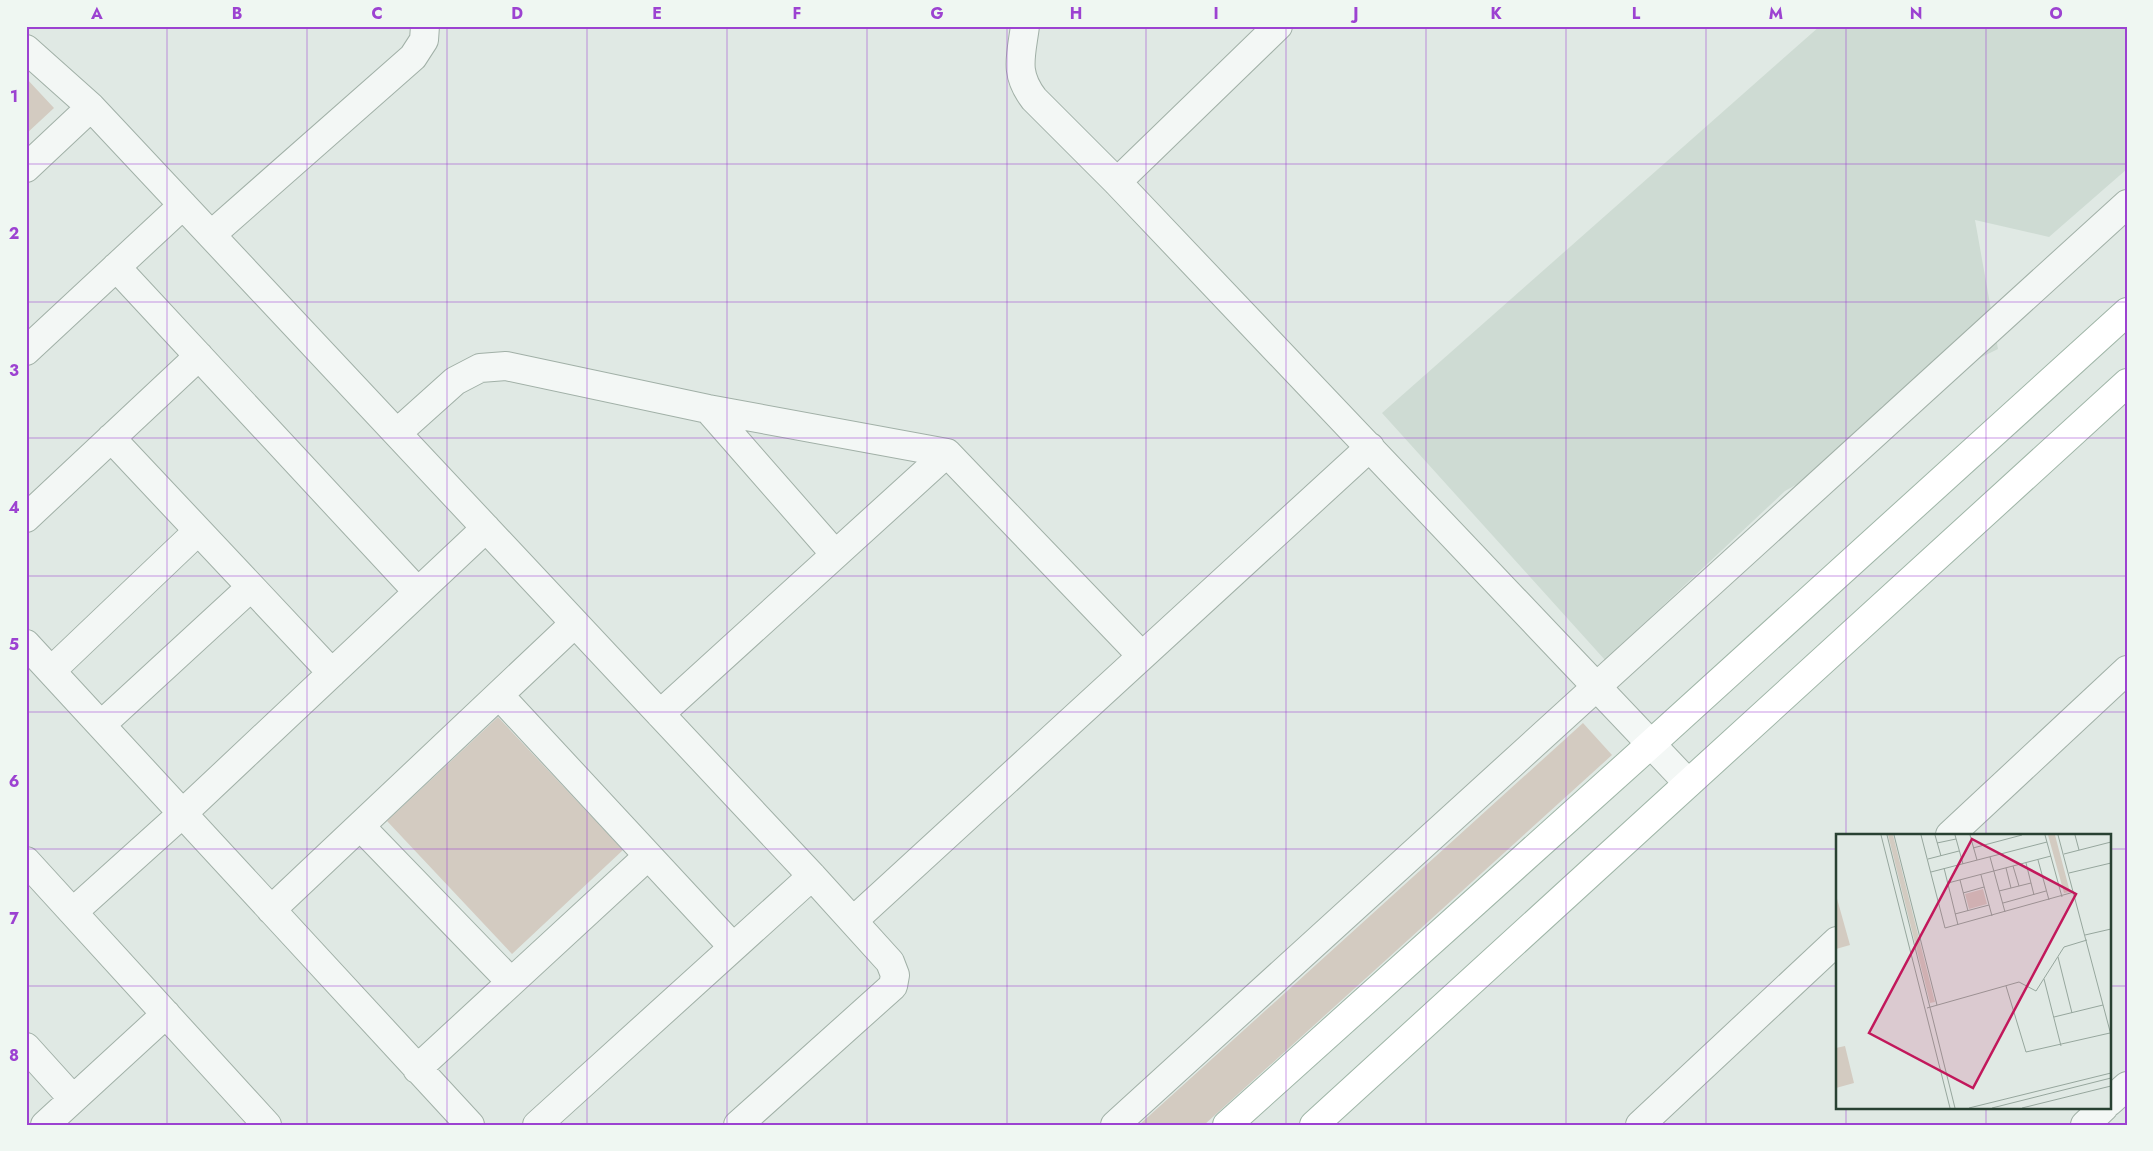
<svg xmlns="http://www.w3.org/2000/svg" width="2153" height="1151" font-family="Jost,sans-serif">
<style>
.built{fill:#cedbd3}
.green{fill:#d3cbc1}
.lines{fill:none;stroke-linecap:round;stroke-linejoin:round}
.minor-casing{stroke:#a1b0a7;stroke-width:30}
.major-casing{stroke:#9fb5a7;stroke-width:30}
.minor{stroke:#f3f7f5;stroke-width:28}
.major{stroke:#fff;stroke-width:28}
.grid{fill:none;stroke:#9c42d1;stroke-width:1;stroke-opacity:0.55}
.inset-road{fill:none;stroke:#96a69d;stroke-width:1}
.view{fill:#c2185b;fill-opacity:0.15;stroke:#c2185b;stroke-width:2.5}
.inset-edge{fill:none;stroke:#284132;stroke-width:2.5}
.neatline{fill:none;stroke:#9c42d1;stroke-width:2}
.grid-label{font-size:16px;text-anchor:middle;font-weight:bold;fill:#9c42d1}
</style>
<rect width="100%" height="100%" fill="#e0e9e4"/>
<path class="built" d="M 1820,26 L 2127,26 L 2127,169 L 2049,237 L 1975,220 L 1998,349 L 1882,406 L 1854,452 L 1785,491 L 1605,660 L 1382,413 Z"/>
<path class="green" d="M 26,78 L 54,108 L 26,134 Z
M 498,717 L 623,850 L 512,954 L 387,821 Z
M 1583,723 L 1612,755 L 1204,1125 L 1139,1125 Z"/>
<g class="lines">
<g class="minor-casing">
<path id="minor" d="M 1025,26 C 1021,57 1014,73 1034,99 L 1117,182 L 1688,783
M 26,49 L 91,107 L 812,876 L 890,962 L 895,975 L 893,986 L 738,1125
M 26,168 L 91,107
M 1117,182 L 1278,26
M 211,235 L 413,57 L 424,40 L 425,26
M 116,267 L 418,592
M 26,351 L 183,205
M 708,409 L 835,554
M 397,433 L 455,381 L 480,368 L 506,366 L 708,409 L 947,453 L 1142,656
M 111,438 L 332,673
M 26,518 L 199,356
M 26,644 L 470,1125
M 51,671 L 198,531
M 499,695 L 733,947
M 660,714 L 947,453
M 101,725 L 251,587
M 360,826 L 511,982
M 1950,835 L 2127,670
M 26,861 L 267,1125
M 271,910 L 575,623
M 73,912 L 183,813 L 486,528
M 853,921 L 1370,447
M 26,1047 L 73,1099
M 417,1069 L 648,856
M 2109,1102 L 2127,1086
M 45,1125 L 166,1014
M 537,1125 L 812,876
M 1115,1125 L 2127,204
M 1640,1125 L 1837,941
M 2085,1125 L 2104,1107"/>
</g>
<g class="major-casing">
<path id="major" d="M 1227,1125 L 1652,743 L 2127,312
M 1314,1125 L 2127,383"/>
</g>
<use href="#minor" class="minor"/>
<use href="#major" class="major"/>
</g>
<path class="grid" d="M 167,26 L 167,1125M 307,26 L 307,1125M 447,26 L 447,1125M 587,26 L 587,1125M 727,26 L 727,1125M 867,26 L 867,1125M 1007,26 L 1007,1125M 1146,26 L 1146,1125M 1286,26 L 1286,1125M 1426,26 L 1426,1125M 1566,26 L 1566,1125M 1706,26 L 1706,1125M 1846,26 L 1846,835M 1986,26 L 1986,835M 26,164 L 2127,164M 26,302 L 2127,302M 26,438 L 2127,438M 26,576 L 2127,576M 26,712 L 2127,712M 26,849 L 1837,849M 2109,849 L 2127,849M 26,986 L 1837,986M 2109,986 L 2127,986M 1846,1107 L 1846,1125M 1986,1107 L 1986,1125"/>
<g transform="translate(1836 834)">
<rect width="275" height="275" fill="#e0e9e4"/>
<path d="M 52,1 L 57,1 L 99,168 L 94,169 ZM 212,1 L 219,1 L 234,58 L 228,59 ZM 147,55 L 151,70 L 133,75 L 129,60 ZM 0,61 L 14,111 L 0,115 ZM 9,212 L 18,249 L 0,254 L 0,214 Z" fill="#d3cbc1"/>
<path class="inset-road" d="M 45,1 L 114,274M 51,1 L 119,274M 58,1 L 101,171M 85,1 L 109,94 L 238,58M 99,1 L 105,22M 119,1 L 127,30M 134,1 L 141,26M 209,1 L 226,63M 222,1 L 275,201M 239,1 L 243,16M 101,9 L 120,5M 137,14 L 186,1M 228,20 L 275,8M 154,23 L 169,78M 92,25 L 123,17M 202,26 L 213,66M 190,29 L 198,61M 177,32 L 183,52M 108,34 L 122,91M 170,34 L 175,54M 95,38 L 211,8M 233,39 L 275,29M 145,41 L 156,82M 124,46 L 132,77M 112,49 L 215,22M 163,57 L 195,49M 127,59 L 148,53M 167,69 L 210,57M 119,80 L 153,71M 249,101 L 275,95M 222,123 L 236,179M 208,145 L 225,212M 170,152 L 190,218 L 274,199M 91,174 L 183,148 L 200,157 L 228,113 L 251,106M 218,183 L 267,171M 133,274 L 275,239M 156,274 L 275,244M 186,274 L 275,252"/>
<path class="view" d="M 136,5 L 240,60 L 137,254 L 33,199 Z"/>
<rect width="275" height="275" class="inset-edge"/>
</g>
<rect width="2153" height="1151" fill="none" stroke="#eff7f2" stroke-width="55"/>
<rect x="28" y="28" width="2098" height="1096" class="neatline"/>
<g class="grid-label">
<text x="97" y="19">A</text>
<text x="237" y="19">B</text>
<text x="377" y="19">C</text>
<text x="517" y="19">D</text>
<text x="657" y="19">E</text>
<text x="797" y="19">F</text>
<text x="937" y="19">G</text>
<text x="1076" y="19">H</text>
<text x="1216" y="19">I</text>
<text x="1356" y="19">J</text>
<text x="1496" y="19">K</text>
<text x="1636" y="19">L</text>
<text x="1776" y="19">M</text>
<text x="1916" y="19">N</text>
<text x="2056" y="19">O</text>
<text x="14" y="102">1</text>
<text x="14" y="239">2</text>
<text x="14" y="376">3</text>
<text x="14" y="513">4</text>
<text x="14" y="650">5</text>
<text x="14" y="787">6</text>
<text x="14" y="924">7</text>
<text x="14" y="1061">8</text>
</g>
</svg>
